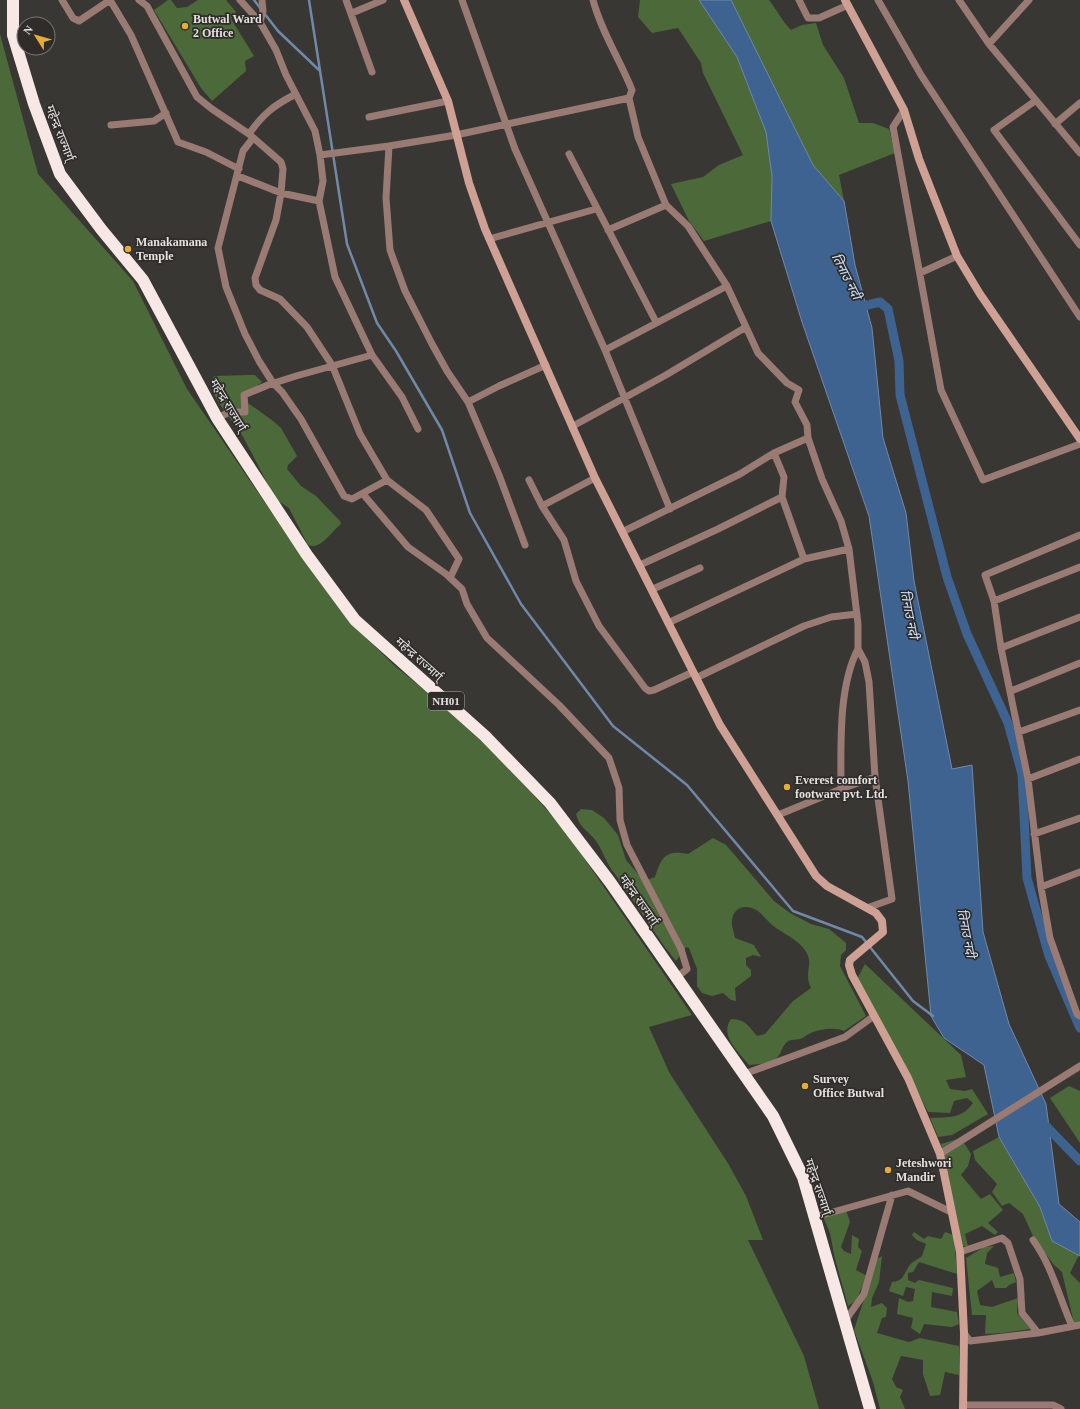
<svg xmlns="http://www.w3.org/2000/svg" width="1080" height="1409" font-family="'Times New Roman','Noto Sans Devanagari',serif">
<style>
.green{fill:#4c6939}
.water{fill:#3e6391;stroke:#7089a9}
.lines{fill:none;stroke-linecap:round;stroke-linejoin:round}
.stream{stroke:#7089a9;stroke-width:2.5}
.canal{stroke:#3e6391;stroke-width:9}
.street{stroke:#997b74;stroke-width:7}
.secondary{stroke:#cfa195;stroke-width:8}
.highway{stroke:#f7e8e5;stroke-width:12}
.poi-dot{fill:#e5ad35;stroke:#2f2c2a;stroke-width:1.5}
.labels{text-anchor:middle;stroke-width:3.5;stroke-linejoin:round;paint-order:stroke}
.shield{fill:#2f2c2a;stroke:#aeabaa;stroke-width:1}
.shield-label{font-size:11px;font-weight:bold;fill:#e4e2e1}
.poi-label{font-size:12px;font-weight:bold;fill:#e4e2e1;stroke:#2f2c2a;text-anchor:start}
.street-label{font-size:12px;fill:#e4e2e1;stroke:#2f2c2a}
.water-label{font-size:13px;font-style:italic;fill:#cbe2fe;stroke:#2f2c2a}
</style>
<rect width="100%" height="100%" fill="#393734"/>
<path class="green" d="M 168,0 L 171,0 L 177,8 L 187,7 L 198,0 L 226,0 L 236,12 L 231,19 L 254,56 L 245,61 L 246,71 L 212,101 L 201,88 L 154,10 Z
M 640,0 L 699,0 L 737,57 L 766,132 L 772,176 L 771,221 L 704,241 L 689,221 L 671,184 L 703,177 L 719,165 L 743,155 L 703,73 L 701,63 L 678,28 L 652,33 L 638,17 Z
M 731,0 L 769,0 C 777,10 782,21 791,30 L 802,25 L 816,23 L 823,45 L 844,78 L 859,123 L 873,123 L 889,129 L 895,153 L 839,175 L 844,201 L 813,165 Z
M 0,34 L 38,174 L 133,281 L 187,389 L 314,574 L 349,621 L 395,666 L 432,696 L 500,758 L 564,829 L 692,1015 L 649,1027 L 669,1072 L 729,1165 L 746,1196 L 763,1240 L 748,1240 L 804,1356 L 819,1409 L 0,1409 Z
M 247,375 L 255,375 L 262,382 L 248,393 L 248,403 L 273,421 L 281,428 L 297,456 L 288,465 L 287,469 L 301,486 L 316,496 L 340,521 L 341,524 C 332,531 320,551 308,545 L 289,508 L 278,501 L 273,495 C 263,475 253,455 242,435 C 235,421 203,392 214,376 Z
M 581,809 L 592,810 L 604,818 L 618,835 L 626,860 L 644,881 L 655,877 C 662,856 666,850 688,854 L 713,838 L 726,845 L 774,901 L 790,913 L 811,924 L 829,929 L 846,943 L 846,950 L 841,955 L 840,966 L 866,1016 L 844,1031 C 836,1027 820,1029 811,1033 C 807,1034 804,1038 800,1039 C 797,1040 792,1039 788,1041 C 784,1044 782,1049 780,1054 C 773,1064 759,1064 749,1065 C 739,1052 719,1036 731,1019 C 745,1019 749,1026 757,1036 L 765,1034 L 793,1001 L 811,988 C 804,973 812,967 808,956 C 804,943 786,935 776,928 C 769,923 764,916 758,911 C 747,904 734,906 732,920 C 731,925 734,932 735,938 L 754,945 L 761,957 L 753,955 L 746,958 L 746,965 L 751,970 L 751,976 L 735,988 L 736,1001 L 731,1000 L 723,993 L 712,996 L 702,993 L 697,986 L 697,969 L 689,948 L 686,947 L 676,961 L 664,946 L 615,874 C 606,864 604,852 596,841 C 588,830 580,829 576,814 Z
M 865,964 L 961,1055 L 966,1077 L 946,1080 L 950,1089 L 965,1091 L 972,1089 L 988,1114 L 952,1135 L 938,1137 L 930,1118 C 948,1117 962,1119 973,1103 L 967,1098 L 954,1101 L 950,1113 L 928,1112 L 901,1058 L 857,979 Z
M 1069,1086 L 1080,1091 L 1080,1143 L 1050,1098 Z
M 999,1137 L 1040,1207 L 1052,1241 L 1079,1255 L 1070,1273 L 1080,1283 L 1080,1322 L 1074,1323 L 1062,1272 L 1054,1265 L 1034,1238 L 1023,1214 L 1009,1203 L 1002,1206 L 992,1192 L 997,1184 L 975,1160 L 973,1151 Z
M 961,1138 L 971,1154 L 968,1166 L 961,1175 L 981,1199 L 990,1194 L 1003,1210 L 988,1223 L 998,1232 L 995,1235 L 982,1226 L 965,1234 L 968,1246 L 962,1246 L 941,1144 Z
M 846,1210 L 850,1222 L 841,1247 L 844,1251 L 851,1254 L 852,1235 L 859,1239 L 858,1247 L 862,1251 L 856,1270 L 867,1276 L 856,1301 L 848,1306 L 835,1259 L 830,1233 L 823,1217 Z
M 914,1232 L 924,1239 L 928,1236 L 941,1239 L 945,1232 L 954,1235 L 957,1274 L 919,1262 L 913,1272 L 908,1273 L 908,1280 L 915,1283 L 919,1280 L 953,1288 L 952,1296 L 932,1292 L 931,1307 L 957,1312 L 959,1324 L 952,1327 L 924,1324 L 920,1334 L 911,1328 L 913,1318 L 897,1314 L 899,1298 L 908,1302 L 913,1301 L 915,1289 L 906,1287 L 903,1296 L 889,1291 L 892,1282 C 904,1281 903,1275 909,1266 C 912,1262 918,1259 922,1256 L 926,1244 L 917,1240 L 912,1235 Z
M 994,1246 L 987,1253 L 985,1264 L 998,1268 L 1000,1277 L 1014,1273 L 1016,1282 L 1009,1285 L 1006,1288 L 995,1288 L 992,1280 L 977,1291 L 980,1305 L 992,1307 L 1018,1298 L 1017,1313 L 1030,1329 L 1003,1333 L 985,1334 L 986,1315 L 972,1315 L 966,1258 L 984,1247 Z
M 882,1256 L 879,1282 L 872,1298 L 871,1307 L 882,1303 L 887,1308 L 886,1317 L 882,1318 L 877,1333 L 909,1342 L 920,1338 L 959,1346 L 959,1375 L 945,1372 L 940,1395 L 930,1396 L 923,1374 L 923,1360 L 901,1356 L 892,1379 L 896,1387 L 903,1390 L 900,1397 L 905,1409 L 880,1409 L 873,1382 L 854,1330 L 877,1259 Z"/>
<path class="water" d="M 699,0 L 731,0 L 813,165 L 844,201 L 855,265 L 872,328 L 883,438 L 906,513 L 914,581 L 952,769 L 972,765 L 983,932 L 1009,1024 L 1046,1104 L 1059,1204 L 1080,1222 L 1080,1256 L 1052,1241 L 1040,1207 L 999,1137 L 984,1065 L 944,1038 L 931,1016 L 908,781 L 869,516 L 802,322 L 771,221 L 772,176 L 766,132 L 737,57 Z"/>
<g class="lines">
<path class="stream" d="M 254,0 L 261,9
M 309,0 L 347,244 L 377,323 L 396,351 L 442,430 L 470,513 L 521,604 L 613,726 L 687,785 L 793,911 L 862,937 L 913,1001 L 933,1016
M 264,13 L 278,31 L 320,71"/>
<path class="canal" d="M 863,306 L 880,302 L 888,309 L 899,361 L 900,395 L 947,577 L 967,634 L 1008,723 L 1022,774 L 1027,878 L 1049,956 L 1080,1028
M 1039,1124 L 1046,1126 L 1080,1161"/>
<path class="street" d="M 62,0 L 73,18 L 79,21 L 110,0
M 110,0 L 131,35 L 178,142 L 206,152 L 239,169
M 139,0 L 147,6 L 197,97 L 212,109 L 249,134 L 281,162 L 283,169 L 281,193 L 276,220 L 255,278 L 256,285 L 260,290 L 280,299 L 307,327 L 332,365 L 360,434 L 387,480 L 426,510 L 459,559 L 450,578
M 240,0 L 260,22
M 262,0 L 263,11 L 260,22 L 276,50 L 286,75 L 315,131 L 320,155 L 323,181 L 319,201 L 335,277 L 372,355 L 402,397 L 418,429
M 346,0 L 372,72
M 462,0 L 515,149 L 605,350 L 670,509
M 799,0 L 808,18 L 819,18 L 848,5
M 878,0 L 921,75 L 1080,317
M 959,0 L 989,44 L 1080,153
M 352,13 L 383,0
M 989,44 L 1029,0
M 1035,101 L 994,130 L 1080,245
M 904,110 L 893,127 L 941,390 L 983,480 L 1080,444
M 369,117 L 448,101
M 1055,124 L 1080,103
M 111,125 L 154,121 L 166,113
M 249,134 C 263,114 274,105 296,94
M 253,138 L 243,151 L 218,248 L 226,287 L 245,334 L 259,361 L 273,383 L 282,392 L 301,419 L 344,496 L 352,499 L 387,480
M 389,146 L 456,135 L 629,98
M 569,154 L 656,322
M 320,155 L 389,146 L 386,198 L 390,250 L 405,291 L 432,344 L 447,371 L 468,402 L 499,475 L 525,545
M 238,176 L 281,193 L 319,201
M 608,230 L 666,205
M 489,239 L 596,209
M 920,273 L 957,256
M 746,327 L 758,353 L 787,383 L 799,390 L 795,402 L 807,425 L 808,438 L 822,479 L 841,521 L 849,549 L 858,624 L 858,649 L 865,662 L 869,682 L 875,777 L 892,899 L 867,908
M 605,350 L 727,286
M 468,402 L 499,386 L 546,365
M 217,418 L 230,412 L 245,412 L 244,395 L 268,385 L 296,376 L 372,355
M 573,426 L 666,375 L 746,327 L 727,286 L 688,226 L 666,205 L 638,137 L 629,98 L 632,90 C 620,60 601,31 593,0
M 774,453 L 784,477 L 782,497 L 804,559
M 529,480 L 542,506 L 564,540 L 576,581 L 599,626 L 645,688 L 649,691 L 654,690 L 693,672
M 363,494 L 408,547 L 446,574 L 462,589 L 467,604 L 487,638 L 559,705 L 609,758 L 619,788 L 620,820 L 627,845 L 681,949 L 687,969 L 676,978
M 542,506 L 595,478
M 622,532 L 740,474 L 774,453 L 808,438
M 1080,535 L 985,575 L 994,601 L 1001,648 L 1028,779 L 1041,887 L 1050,938 L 1077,1014 L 1080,1016
M 640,565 L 718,529 L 782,497
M 653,589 L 700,568
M 994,601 L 1080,567
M 668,623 L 804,559 L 849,549
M 1001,648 L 1080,617
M 696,678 L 804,626 L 831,617 L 857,614
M 1011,691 L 1080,663
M 1019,732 L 1080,710
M 1028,779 L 1080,759
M 841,789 C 841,747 838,687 858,649
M 778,815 L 841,789 L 875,777
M 1034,834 L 1080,818
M 1041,887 L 1080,872
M 744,1074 L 845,1037 L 874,1016
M 940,1154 L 1080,1066
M 815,1217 L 908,1191 L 951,1212
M 1033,1240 C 1052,1266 1059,1297 1072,1326
M 960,1252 L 1002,1238 L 1008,1243 L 1020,1279 L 1022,1313 L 1038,1333 L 1080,1325
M 845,1321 L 864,1294 L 892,1195
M 964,1333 L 970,1341 L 1038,1333
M 963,1405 L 1053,1405 L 1061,1409"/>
<path class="secondary" d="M 404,0 L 448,101 L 469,183 L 485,229 L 595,478 L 720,725 L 816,876 L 827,886 L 876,913 L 882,921 L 883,932 L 850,960 L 849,965 L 852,975 L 908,1078 L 940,1154 L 960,1252 L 964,1333 L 963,1409
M 845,0 L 904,110 L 919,159 L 957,256 L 980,294 L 1080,439"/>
<path class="highway" d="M 13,0 L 13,35 L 34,104 L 60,174 L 101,229 L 143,280 L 217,418 L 307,555 L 355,620 L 485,736 L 550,803 L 610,882 L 773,1116 L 803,1177 L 870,1409"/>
</g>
<g class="poi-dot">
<circle cx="185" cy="26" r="4"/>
<circle cx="128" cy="249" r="4"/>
<circle cx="787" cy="787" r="4"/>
<circle cx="805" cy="1086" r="4"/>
<circle cx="888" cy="1170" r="4"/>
</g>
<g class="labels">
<rect class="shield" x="428" y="692" width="36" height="18" rx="3"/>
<g class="shield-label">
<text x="446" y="705">NH01</text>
</g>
<g class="poi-label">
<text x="193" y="23">Butwal Ward<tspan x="193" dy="14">2 Office</tspan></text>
<text x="136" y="246">Manakamana<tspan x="136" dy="14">Temple</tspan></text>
<text x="795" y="784">Everest comfort<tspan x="795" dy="14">footware pvt. Ltd.</tspan></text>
<text x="813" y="1083">Survey<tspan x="813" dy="14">Office Butwal</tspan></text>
<text x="896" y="1167">Jeteshwori<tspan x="896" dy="14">Mandir</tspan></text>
</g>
<g class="street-label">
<text transform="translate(60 133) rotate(69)" y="4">महेन्द्र राज्मार्ग्</text>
<text transform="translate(228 405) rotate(59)" y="4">महेन्द्र राज्मार्ग्</text>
<text transform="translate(419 659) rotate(42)" y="4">महेन्द्र राज्मार्ग्</text>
<text transform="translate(639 900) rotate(55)" y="4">महेन्द्र राज्मार्ग्</text>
<text transform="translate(818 1187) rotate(71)" y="4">महेन्द्र राज्मार्ग्</text>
</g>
<g class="water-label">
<text transform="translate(847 276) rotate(63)" y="5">तिनाउ नदी</text>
<text transform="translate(910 614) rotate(79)" y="5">तिनाउ नदी</text>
<text transform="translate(967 933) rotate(79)" y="5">तिनाउ नदी</text>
</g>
</g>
<g transform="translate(36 36) rotate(307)"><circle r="19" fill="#2f2c2a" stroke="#777573"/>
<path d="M0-3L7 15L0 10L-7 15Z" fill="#e5ad35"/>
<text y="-6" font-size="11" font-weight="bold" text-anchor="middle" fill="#e4e2e1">N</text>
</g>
</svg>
